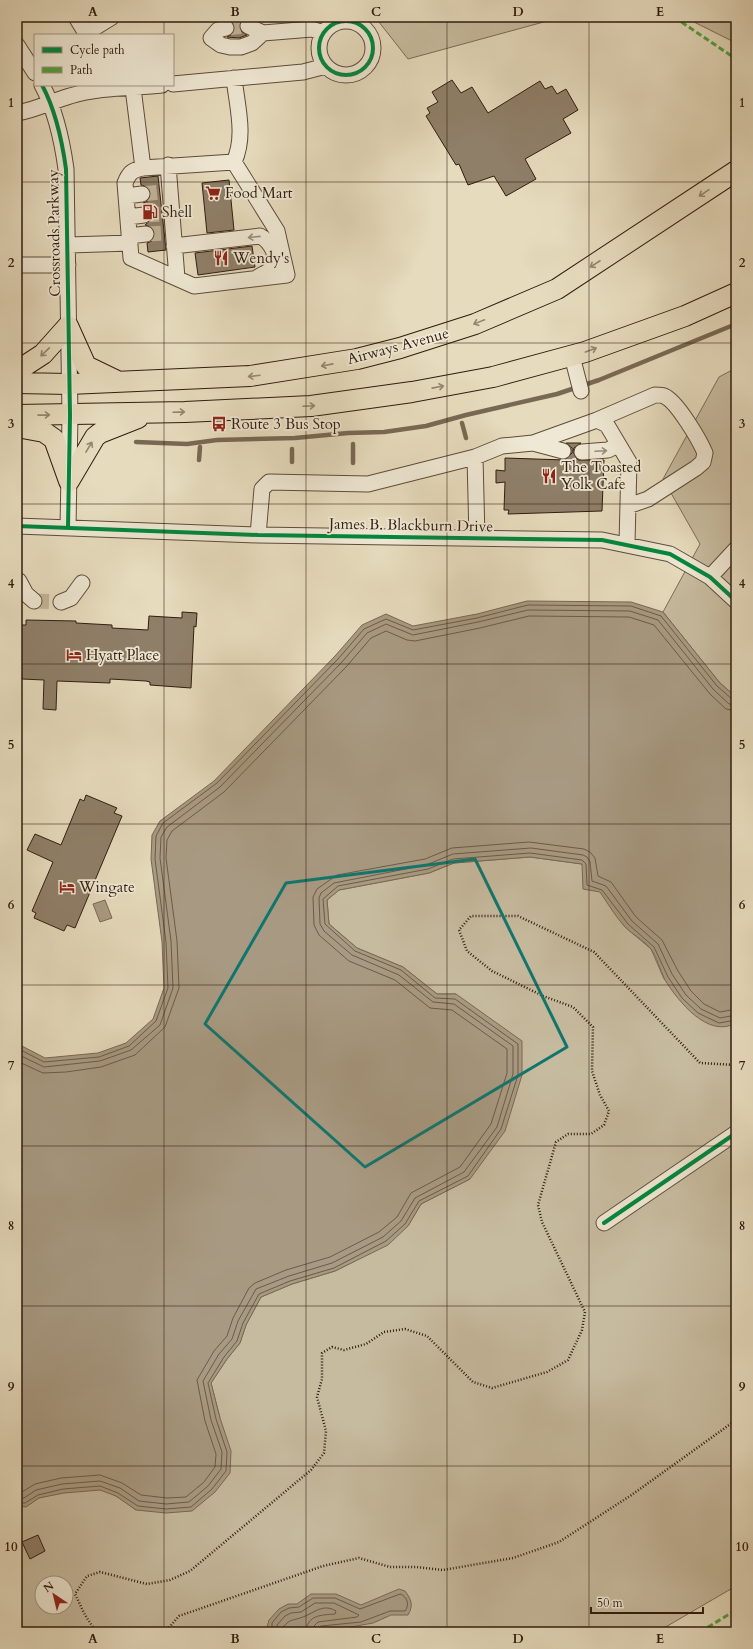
<svg xmlns="http://www.w3.org/2000/svg" width="753" height="1649" font-family="Cardo,serif">
<style>
.green{fill:#c7bb9f;stroke:#7c6c57;fill-rule:evenodd}
.water{fill:#a89a82;stroke:#786854}
.lines{fill:none;stroke-linecap:round;stroke-linejoin:round}
.shore{stroke:#6c5b48;stroke-width:1}
.stream{stroke:#786854;stroke-width:4.5}
.building{fill:#8f7f69;stroke:#301c0f}
.minor-tunnel{stroke:#c2b59a;stroke-width:15;stroke-dasharray:15 8;stroke-linecap:butt}
.minor-casing{stroke:#5e4c3a;stroke-width:17}
.major-casing{stroke:#301c0f;stroke-width:22}
.path{stroke:#301c0f;stroke-width:2.5;stroke-dasharray:1 2;stroke-linecap:butt}
.minor{stroke:#efe8d4;stroke-width:15}
.major{stroke:#e6dbbd;stroke-width:20}
.quiet{stroke:#52a13f;stroke-width:3;stroke-dasharray:6 3;stroke-linecap:butt}
.cycleway-casing{stroke:#efe8d4;stroke-width:6}
.cycleway{stroke:#00873e;stroke-width:4}
.oneway{stroke:#94856f}
.oneway2{stroke:#998c7b}
.marked{fill:none;stroke:#0f766e;stroke-width:3;stroke-linejoin:round}
.grid{fill:none;stroke:#301c0f;stroke-width:1;stroke-opacity:0.55}
.labels{text-anchor:middle;stroke-width:3.5;stroke-linejoin:round;paint-order:stroke}
.poi-label{font-size:15px;fill:#301c0f;stroke:#efe8d4;text-anchor:start}
.street-label{font-size:15px;fill:#301c0f;stroke:#efe8d4}
.neatline{fill:none;stroke:#301c0f;stroke-width:1.5}
.grid-label{font-size:13px;text-anchor:middle;font-weight:bold;fill:#301c0f}
</style>
<rect width="100%" height="100%" fill="#e6dbbd"/>
<filter id="stains"><feTurbulence type="fractalNoise" baseFrequency=".005" numOctaves="4"/><feColorMatrix values="0 0 0 0 .2 0 0 0 0 .09 0 0 0 0 .02 0 0 0 .5 -.17"/></filter>
<radialGradient id="worn" r=".72"><stop offset=".6" stop-color="#630" stop-opacity="0"/><stop offset="1" stop-color="#630" stop-opacity=".3"/></radialGradient>
<path class="green" d="M 375,17 L 562,17 L 408,59 Z
M 684,17 L 736,17 L 736,43 Z
M 736,368 L 736,697 L 720,683 L 663,612 L 700,544 L 663,479 L 719,377 Z
M 530,857 L 582,864 L 625,927 L 651,949 L 664,979 L 731,1026 L 736,1023 L 736,1586 L 657,1632 L 17,1632 L 17,1506 C 30,1507 29,1503 39,1498 C 49,1494 91,1488 101,1490 C 114,1493 125,1502 136,1510 L 220,1418 L 211,1383 L 227,1359 L 240,1343 L 246,1325 L 261,1297 L 292,1284 L 335,1271 L 353,1262 L 408,1226 L 421,1204 L 470,1179 L 456,994 L 437,994 L 403,967 L 357,948 L 329,924 L 327,900 L 339,890 L 429,873 L 454,863 ZM 42,1583 L 66,1583 L 66,1607 L 42,1607 Z"/>
<path class="water" d="M 527,601 L 631,602 L 663,612 L 720,683 L 736,697 L 736,1023 C 708,1039 678,1001 665,980 C 660,970 657,957 651,949 C 644,940 633,935 625,927 C 616,917 608,904 600,892 L 583,889 L 582,864 L 530,857 L 454,863 L 429,873 L 339,890 L 327,900 L 329,924 L 357,948 L 403,967 L 437,994 L 456,994 L 522,1041 L 522,1075 L 505,1131 L 470,1179 L 421,1204 L 408,1226 L 388,1245 L 335,1271 L 292,1284 L 261,1297 L 246,1325 L 240,1343 L 227,1359 L 211,1383 L 220,1418 L 231,1451 L 230,1473 L 215,1492 L 192,1511 L 166,1513 L 136,1510 L 116,1496 L 100,1490 L 64,1493 L 39,1498 L 26,1507 L 17,1506 L 17,1040 L 20,1045 L 45,1058 L 98,1053 L 126,1043 L 153,1019 L 164,988 L 162,942 L 151,859 L 152,835 L 160,821 L 214,781 L 335,656 L 362,625 L 386,614 L 413,626 L 477,614 Z
M 105,900 L 112,918 L 100,922 L 93,904 Z
M 399,1589 L 405,1591 C 411,1599 414,1605 408,1615 L 391,1615 L 373,1623 L 351,1627 L 309,1632 L 268,1632 L 267,1627 L 269,1620 L 279,1609 L 288,1604 L 297,1604 L 311,1594 L 336,1594 L 361,1605 Z"/>
<g class="lines">
<path class="shore" d="M 17,1048 L 44,1062 L 99,1057 L 129,1046 L 156,1021 L 168,988 L 166,942 L 155,859 L 156,836 L 163,823 L 217,783 L 338,659 L 364,629 L 386,619 L 413,630 L 477,618 L 528,605 L 631,606 L 661,616 L 717,686 L 732,699 L 736,700
M 17,1054 L 44,1067 L 100,1061 L 131,1050 L 160,1025 L 173,988 L 171,941 L 160,858 L 161,837 L 167,827 L 220,787 L 342,662 L 367,633 L 386,624 L 413,635 L 478,622 L 528,610 L 630,611 L 658,620 L 713,689 L 729,704 L 736,705
M 17,1061 L 43,1073 L 66,1072 L 101,1067 L 135,1055 L 165,1027 L 179,988 L 177,941 L 166,858 L 167,840 L 172,831 L 224,792 L 346,667 L 371,638 L 386,631 L 407,640 L 415,641 L 480,628 L 529,616 L 629,617 L 654,625 L 710,694 L 726,709 L 736,711
M 17,1492 L 22,1492 L 35,1484 L 61,1478 L 100,1475 L 122,1483 L 141,1495 L 167,1498 L 186,1497 L 204,1482 L 215,1467 L 216,1454 L 205,1421 L 197,1380 L 214,1351 L 227,1336 L 233,1318 L 249,1288 L 255,1283 L 286,1270 L 330,1257 L 379,1232 L 397,1217 L 411,1193 L 460,1167 L 491,1124 L 507,1073 L 507,1049 L 452,1010 L 430,1008 L 395,980 L 349,961 L 319,935 L 314,925 L 313,897 L 317,889 L 337,875 L 425,859 L 452,848 L 529,842 L 584,849 L 590,852 L 595,858 L 598,876 L 611,882 L 636,917 L 662,940 L 678,971 L 691,991 L 704,1004 L 720,1012 L 736,1009
M 17,1498 L 24,1498 L 36,1490 L 62,1484 L 100,1481 L 120,1488 L 139,1501 L 166,1504 L 189,1502 L 208,1486 L 221,1469 L 222,1452 L 211,1420 L 203,1381 L 219,1354 L 232,1339 L 238,1321 L 256,1289 L 289,1276 L 332,1263 L 383,1237 L 401,1221 L 415,1198 L 464,1172 L 497,1127 L 513,1074 L 513,1046 L 454,1004 L 433,1002 L 399,975 L 352,955 L 324,931 L 320,924 L 319,898 L 321,893 L 334,883 L 426,865 L 453,854 L 531,848 L 583,855 L 587,857 L 590,862 L 592,881 L 606,886 L 632,921 L 658,944 L 672,974 L 686,995 L 701,1009 L 720,1018 L 736,1015
M 17,1503 L 25,1503 L 38,1495 L 63,1489 L 100,1486 L 118,1493 L 138,1506 L 166,1509 L 191,1507 L 212,1489 L 226,1471 L 227,1452 L 216,1419 L 208,1383 L 224,1357 L 237,1341 L 243,1323 L 259,1294 L 290,1281 L 334,1268 L 386,1241 L 405,1224 L 419,1201 L 468,1176 L 501,1129 L 518,1075 L 518,1044 L 455,999 L 435,998 L 401,970 L 355,951 L 325,924 L 323,899 L 338,886 L 428,869 L 453,859 L 530,853 L 582,860 L 586,864 L 587,885 L 602,890 L 628,924 L 654,947 L 668,977 L 682,998 L 698,1013 L 719,1023 L 736,1020
M 272,1632 L 272,1623 L 281,1612 L 289,1608 L 299,1607 L 313,1598 L 335,1598 L 360,1609 L 400,1594 C 407,1596 410,1605 405,1611 L 390,1611 L 361,1622 L 321,1626 L 318,1628 L 317,1632
M 277,1632 L 277,1625 L 285,1616 L 291,1613 L 301,1612 L 315,1603 L 334,1603 L 359,1615 L 357,1617 L 318,1622 L 314,1626 L 312,1632
M 283,1632 L 283,1627 C 291,1618 293,1621 303,1617 C 314,1613 323,1603 336,1611 L 335,1614 C 321,1615 307,1615 306,1632"/>
<path class="stream" d="M 462,423 L 466,438
M 136,442 L 187,444 L 217,440 L 295,438 L 348,433 L 384,432 L 426,426 L 466,415 L 557,394 L 599,380 L 736,324
M 353,444 L 353,463
M 199,460 L 200,447
M 292,462 L 292,449"/>
</g>
<path class="building" d="M 224,17 L 247,17 L 240,22 L 239,26 L 241,31 L 247,35 L 239,38 L 227,37 L 232,34 L 235,26 L 232,22 L 225,19 Z
M 452,80 L 461,93 L 472,87 L 488,113 L 540,81 L 545,89 L 552,86 L 557,94 L 566,89 L 578,110 L 563,119 L 571,133 L 525,159 L 536,179 L 506,196 L 494,176 L 468,185 L 459,164 L 456,165 L 426,116 L 430,113 L 427,108 L 438,102 L 432,92 Z
M 158,176 L 166,250 L 148,252 L 147,243 L 152,241 L 155,233 L 153,228 L 145,225 L 152,219 L 153,214 L 151,209 L 143,206 L 143,203 L 148,201 L 151,193 L 149,188 L 141,185 L 140,178 Z
M 229,180 L 234,230 L 207,233 L 202,183 Z
M 252,246 L 255,267 L 198,275 L 195,253 Z
M 566,443 L 581,443 L 574,448 L 573,452 L 578,460 L 604,460 L 602,511 L 508,514 L 509,510 L 504,510 L 505,482 L 496,483 L 496,470 L 505,471 L 505,458 L 565,460 L 572,453 L 572,448 Z
M 182,612 L 197,613 L 196,627 L 194,626 L 191,688 L 150,685 L 150,682 L 146,681 L 110,679 L 110,683 L 57,681 L 56,710 L 43,709 L 44,680 L 22,679 L 22,676 L 17,676 L 17,625 L 26,625 L 26,620 L 76,621 L 76,623 L 112,625 L 112,628 L 148,630 L 149,616 L 182,618 Z
M 86,795 L 117,808 L 114,813 L 122,816 L 75,928 L 67,925 L 64,931 L 34,918 L 36,913 L 32,911 L 53,862 L 27,850 L 35,834 L 61,845 L 80,799 L 84,801 Z
M 38,1535 L 45,1551 L 30,1559 L 22,1542 Z"/>
<g class="lines">
<path class="minor-tunnel" d="M 226,28 L 248,26
M 142,194 L 160,192
M 144,215 L 162,214
M 146,234 L 164,233
M 34,601 L 61,602"/>
<g class="minor-casing">
<path id="minor" d="M 76,17 L 87,35
M319 48a27 27 0 1 1 54 0a27 27 0 1 1-54 0Z
M 248,26 L 263,33
M 226,28 L 218,30 L 211,38 L 221,45 L 230,47 L 241,47 L 252,43 L 263,33 L 312,29 L 323,33
M 86,33 L 112,17
M 17,45 L 35,73
M 234,78 C 237,106 246,136 234,162
M 173,84 L 303,72 L 326,66
M 42,85 C 56,111 62,140 66,169 L 70,415 L 68,528
M 133,88 L 143,168
M 17,113 C 36,110 52,101 70,96 C 99,87 131,88 162,85
M 234,162 L 277,231 L 287,275 L 194,286 L 131,258 L 125,183 C 129,173 132,170 143,168 Z
M 168,165 L 177,278
M 126,196 L 142,194
M 128,217 L 144,215
M 129,236 L 146,234
M 69,245 L 130,243
M 174,246 L 260,236 C 270,241 281,258 271,268 C 268,273 262,274 258,277
M 17,265 L 68,265
M 572,356 L 581,391
M 597,420 L 655,395 C 658,395 662,395 664,396 C 677,401 700,441 705,453 L 703,462 L 696,468 L 648,499 L 628,506
M 533,443 L 563,451
M 582,452 L 608,450 L 618,445
M 475,457 L 477,538
M 17,526 L 258,535 L 602,540 L 670,554 L 710,577 L 736,601
M 258,535 L 262,489 L 269,482 L 368,484 L 475,457 L 502,446 L 533,443 L 597,420 L 607,425 L 629,462 L 627,544
M 710,577 L 736,549
M 19,581 L 26,594 L 34,601
M 61,602 L 71,598 L 82,583
M 604,1223 L 736,1133"/>
</g>
<g class="major-casing">
<path id="major" d="M 17,371 L 43,354 L 68,326 L 86,366 L 117,381
M 17,383 L 69,384 L 250,376 L 357,359 L 400,348 L 475,324 L 557,289 L 736,171
M 17,415 L 185,412 L 311,406 L 412,392 L 493,377 L 585,352 L 685,316 L 736,293
M 17,427 L 44,432 L 54,439 L 69,481
M 69,481 L 95,437 L 100,433 L 138,418"/>
</g>
<path class="path" d="M 96,1632 L 85,1615 L 75,1594 L 87,1576 L 100,1572 L 147,1584 L 170,1580 L 190,1571 L 311,1470 L 324,1453 L 326,1431 L 317,1397 L 322,1379 L 322,1353 L 332,1347 L 344,1350 L 366,1344 L 384,1332 L 405,1329 L 427,1336 L 473,1382 L 492,1388 L 547,1372 L 568,1360 L 582,1330 L 585,1312 L 542,1222 L 538,1205 L 556,1142 L 568,1134 L 591,1134 L 604,1125 L 609,1111 L 600,1095 L 592,1071 L 593,1027 L 573,1007 L 543,996 L 492,971 L 467,951 L 459,930 L 471,916 L 518,916 L 594,952 L 700,1063 L 736,1065
M 165,1632 L 179,1616 L 323,1566 L 359,1558 L 390,1567 L 416,1567 L 443,1570 L 513,1558 L 559,1542 L 633,1494 L 736,1420"/>
<use href="#minor" class="minor"/>
<use href="#major" class="major"/>
<path class="quiet" d="M 674,17 L 736,59
M 700,1632 L 736,1610"/>
<g class="cycleway-casing">
<path id="cycleway" d="M319 48a27 27 0 1 1 54 0a27 27 0 1 1-54 0Z
M 42,85 C 56,111 62,140 66,169 L 70,415 L 68,528
M 17,526 L 258,535 L 602,540 L 670,554 L 710,577 L 736,601
M 604,1223 L 736,1133"/>
</g>
<use href="#cycleway" class="cycleway"/>
</g>
<defs><path id="oneway-shaft" d="M-6 0H5M1.5-3L5.5 0L1.5 3" fill="none" stroke-width="1.6" stroke-linecap="round" stroke-linejoin="round"/></defs>
<g class="oneway">
<use href="#oneway-shaft" transform="translate(704 193) rotate(146)"/>
<use href="#oneway-shaft" transform="translate(595 264) rotate(147)"/>
<use href="#oneway-shaft" transform="translate(479 322) rotate(158)"/>
<use href="#oneway-shaft" transform="translate(591 350) rotate(-20)"/>
<use href="#oneway-shaft" transform="translate(45 352) rotate(136)"/>
<use href="#oneway-shaft" transform="translate(327 365) rotate(169)"/>
<use href="#oneway-shaft" transform="translate(254 376) rotate(173)"/>
<use href="#oneway-shaft" transform="translate(438 387) rotate(-11)"/>
<use href="#oneway-shaft" transform="translate(309 406) rotate(-3)"/>
<use href="#oneway-shaft" transform="translate(179 412) rotate(-2)"/>
<use href="#oneway-shaft" transform="translate(44 415) rotate(-1)"/>
<use href="#oneway-shaft" transform="translate(89 447) rotate(-59)"/>
</g>
<g class="oneway2">
<use href="#oneway-shaft" transform="translate(254 237) rotate(174)"/>
<use href="#oneway-shaft" transform="translate(601 451) rotate(-3)"/>
</g>
<path class="marked" d="M 475,859 L 567,1047 L 365,1167 L 205,1024 L 286,883 Z"/>
<path class="grid" d="M 164,17 L 164,35M 306,17 L 306,1632M 447,17 L 447,1632M 589,17 L 589,1632M 164,85 L 164,1632M 17,182 L 736,182M 17,343 L 736,343M 17,504 L 736,504M 17,664 L 736,664M 17,824 L 736,824M 17,985 L 736,985M 17,1146 L 736,1146M 17,1306 L 736,1306M 17,1466 L 736,1466"/>
<defs>
<g id="supermarket-bare" transform="scale(1.2)"><path d="M-6-5.5h2.5l.6 2H6L4.5 2H-2.5L-4.4-4H-6ZM-1.5 3.2a1.3 1.3 0 1 0 .1 0ZM3 3.2a1.3 1.3 0 1 0 .1 0Z" fill="#8f2418" stroke="#efe8d4" stroke-width="2.5" paint-order="stroke"/></g>
<g id="fuel-bare" transform="scale(1.2)"><path d="M-5.5-6h7V0h2V4h1.3V-2.5L3-4.5l.8-.8L6-3V5H2.5V1h-1V6h-7ZM-4.2-4.7v3.2H.2V-4.7Z" fill="#8f2418" stroke="#efe8d4" stroke-width="2.5" paint-order="stroke"/></g>
<g id="restaurant-bare" transform="scale(1.2)"><path d="M-5-6h1v4h1v-4h1v4h1v-4h1v5L-1.5 .5V6h-2V.5L-5-1ZM5-6V6H3V1.5H1.5Q1.5-4 5-6Z" fill="#8f2418" stroke="#efe8d4" stroke-width="2.5" paint-order="stroke"/></g>
<g id="bus-bare" transform="scale(1.2)"><path d="M-5-6H5V4H4V6H2V4H-2V6H-4V4H-5ZM-3.5-4V0h7V-4ZM-3.5 1.2v1.5H-2V1.2ZM2 1.2v1.5H3.5V1.2Z" fill="#8f2418" stroke="#efe8d4" stroke-width="2.5" paint-order="stroke"/></g>
<g id="hotel-bare" transform="scale(1.2)"><path d="M-6-4.5h1.5V1H6V5H4.5V3h-9V5H-6ZM-4 0a1.8 1.8 0 1 1 3.6 0ZM.5 0V-2.5h3Q6-2.5 6 0Z" fill="#8f2418" stroke="#efe8d4" stroke-width="2.5" paint-order="stroke"/></g>
</defs>
<g fill-rule="evenodd">
<use href="#supermarket-bare" x="213" y="193"/>
<use href="#fuel-bare" x="150" y="212"/>
<use href="#restaurant-bare" x="221" y="258"/>
<use href="#bus-bare" x="219" y="424"/>
<use href="#restaurant-bare" x="549" y="476"/>
<use href="#hotel-bare" x="74" y="655"/>
<use href="#hotel-bare" x="67" y="887"/>
</g>
<g class="labels">
<g class="poi-label">
<text x="225" y="198">Food Mart</text>
<text x="162" y="217">Shell</text>
<text x="233" y="263">Wendy's</text>
<text x="231" y="429">Route 3 Bus Stop</text>
<text x="561" y="472">The Toasted<tspan x="561" dy="17">Yolk Cafe</tspan></text>
<text x="86" y="660">Hyatt Place</text>
<text x="79" y="892">Wingate</text>
</g>
<g class="street-label">
<text transform="translate(54 233) rotate(-91)" y="5">Crossroads Parkway</text>
<text transform="translate(398 346) rotate(-15)" y="5">Airways Avenue</text>
<text transform="translate(411 525) rotate(1)" y="5">James B. Blackburn Drive</text>
</g>
</g>
<rect width="753" height="1649" fill="none" stroke="#e6dbbd" stroke-width="44"/>
<rect x="34" y="34" width="140" height="52" fill="#efe8d4" stroke="#a39685"/>
<rect x="42" y="47" width="20" height="6" fill="#00873e" stroke="#a39685"/>
<text x="70" y="54" font-size="12" fill="#301c0f">Cycle path</text>
<rect x="42" y="67" width="20" height="6" fill="#52a13f" stroke="#a39685"/>
<text x="70" y="74" font-size="12" fill="#301c0f">Path</text>
<g transform="translate(54 1595) rotate(325)"><circle r="19" fill="#efe8d4" stroke="#a39685"/>
<path d="M0-3L7 15L0 10L-7 15Z" fill="#8f2418"/>
<text y="-6" font-size="11" font-weight="bold" text-anchor="middle" fill="#301c0f">N</text>
</g>
<path d="M591 1607v6h112v-6" fill="none" stroke="#301c0f" stroke-width="2"/>
<text x="597" y="1607" font-size="12" fill="#301c0f" stroke="#efe8d4" stroke-width="3" paint-order="stroke">50 m</text>
<rect x="22" y="22" width="709" height="1605" class="neatline"/>
<g class="grid-label">
<text x="93" y="16">A</text>
<text x="235" y="16">B</text>
<text x="376" y="16">C</text>
<text x="518" y="16">D</text>
<text x="660" y="16">E</text>
<text x="11" y="107">1</text>
<text x="742" y="107">1</text>
<text x="11" y="267">2</text>
<text x="742" y="267">2</text>
<text x="11" y="428">3</text>
<text x="742" y="428">3</text>
<text x="11" y="588">4</text>
<text x="742" y="588">4</text>
<text x="11" y="749">5</text>
<text x="742" y="749">5</text>
<text x="11" y="909">6</text>
<text x="742" y="909">6</text>
<text x="11" y="1070">7</text>
<text x="742" y="1070">7</text>
<text x="11" y="1230">8</text>
<text x="742" y="1230">8</text>
<text x="11" y="1391">9</text>
<text x="742" y="1391">9</text>
<text x="11" y="1551">10</text>
<text x="742" y="1551">10</text>
<text x="93" y="1643">A</text>
<text x="235" y="1643">B</text>
<text x="376" y="1643">C</text>
<text x="518" y="1643">D</text>
<text x="660" y="1643">E</text>
</g>
<rect width="100%" height="100%" filter="url(#stains)"/>
<rect width="100%" height="100%" fill="url(#worn)"/>
</svg>
